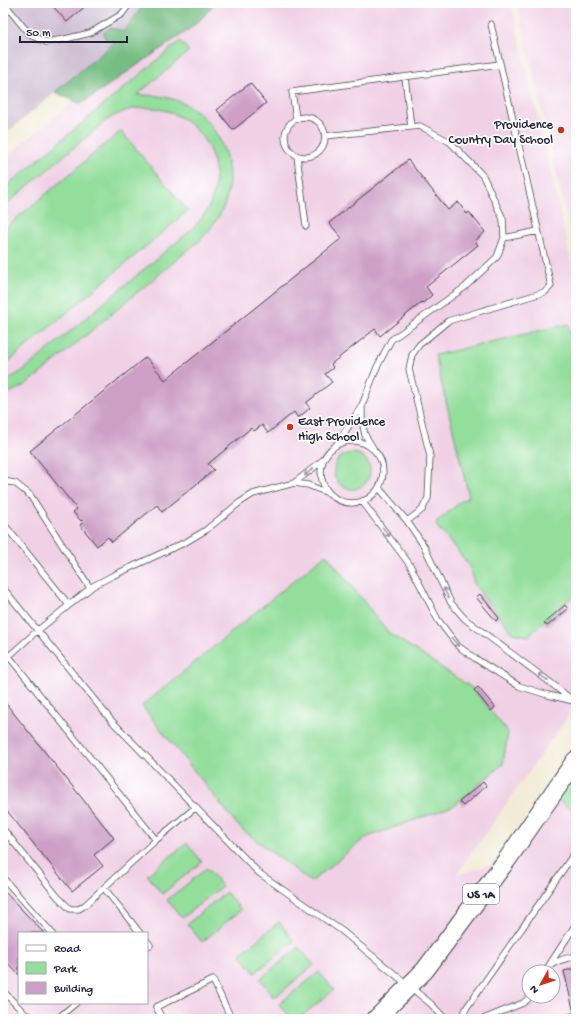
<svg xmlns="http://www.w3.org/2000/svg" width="579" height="1022" font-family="'Gochi Hand',sans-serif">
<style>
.built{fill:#f0d0e5;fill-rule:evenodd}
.industrial{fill:#cebed2}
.green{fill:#93de9b;stroke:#5a806b}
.forest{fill:#76bd83;stroke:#4c705f}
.building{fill:#cd9fc6}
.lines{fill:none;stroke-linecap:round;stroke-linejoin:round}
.lane-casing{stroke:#414052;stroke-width:7}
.primary-casing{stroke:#414052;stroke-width:20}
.lane{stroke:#fff;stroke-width:5.5}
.primary{stroke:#fff;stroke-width:18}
.oneway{stroke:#9c9ca7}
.poi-dot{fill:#c8321e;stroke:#fff;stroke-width:1.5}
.labels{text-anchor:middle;stroke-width:3.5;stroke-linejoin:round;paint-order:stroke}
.shield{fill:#fff;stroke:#646476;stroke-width:1}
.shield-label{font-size:12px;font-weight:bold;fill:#22223b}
.poi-label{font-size:13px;fill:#22223b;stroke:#fff;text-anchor:end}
</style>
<rect width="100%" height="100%" fill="#fff"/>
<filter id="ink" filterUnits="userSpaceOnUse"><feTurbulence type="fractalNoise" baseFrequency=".025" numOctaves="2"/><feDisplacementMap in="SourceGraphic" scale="8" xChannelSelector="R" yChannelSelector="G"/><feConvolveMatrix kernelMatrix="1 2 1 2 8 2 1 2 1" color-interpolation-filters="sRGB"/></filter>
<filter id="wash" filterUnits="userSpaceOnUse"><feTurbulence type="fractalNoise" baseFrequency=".012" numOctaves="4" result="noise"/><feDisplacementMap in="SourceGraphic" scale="16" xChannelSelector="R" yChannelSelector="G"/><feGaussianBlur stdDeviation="0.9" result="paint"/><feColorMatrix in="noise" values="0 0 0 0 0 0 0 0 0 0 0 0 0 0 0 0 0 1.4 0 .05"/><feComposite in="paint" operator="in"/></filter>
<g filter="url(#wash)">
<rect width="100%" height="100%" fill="#f1ebd5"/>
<path class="built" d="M 194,3 L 511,3 L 576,282 L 576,705 L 456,875 L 495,864 L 547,793 L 568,807 L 576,809 L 576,1019 L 3,1019 L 3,159 ZM 19,933 L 147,933 L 147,1003 L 19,1003 ZM 529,972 L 553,972 L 553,996 L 529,996 Z
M 517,3 L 576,3 L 576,257 Z"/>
<path class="industrial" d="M 3,3 L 145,3 L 124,31 L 116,29 L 116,41 L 107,49 L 3,136 Z"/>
<path class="green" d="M 180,41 L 189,51 L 137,95 C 155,95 170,96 187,105 C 221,124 238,169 224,206 C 218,220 210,230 199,241 L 36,377 C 26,385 15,391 3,395 L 3,381 L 14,376 L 24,370 L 191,230 C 202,219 211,207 214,191 C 224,140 175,95 125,111 C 117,114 110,118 103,123 L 3,207 L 3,189 Z
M 121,131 L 188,211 L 8,362 L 3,356 L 3,230 Z
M 568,324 L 576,356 L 576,593 L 575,595 L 528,636 L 513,633 L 475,586 L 469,565 L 435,524 L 460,502 L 469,497 L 435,355 Z
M334 471a18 18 0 1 1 36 0a18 18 0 1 1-36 0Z
M 326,554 L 388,632 L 472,688 L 508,732 L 503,764 L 453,806 L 365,838 L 311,882 L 240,828 L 142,706 Z
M 576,753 L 576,809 L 568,807 L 547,793 Z
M 187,843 L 202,862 L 162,894 L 147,875 Z
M 207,868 L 222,886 L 182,918 L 167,900 Z
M 226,892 L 241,910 L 202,942 L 187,924 Z
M 279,922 L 294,941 L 255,973 L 240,954 Z
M 299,947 L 314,965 L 274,998 L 260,979 Z
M 319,972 L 334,990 L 298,1019 L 292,1019 L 279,1004 Z"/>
<path class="forest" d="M 145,3 L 215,3 L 200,20 L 187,31 L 81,104 L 55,92 L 107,49 L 115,41 L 106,40 L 103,33 L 110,28 L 124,31 Z"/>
<g id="blocks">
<path class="building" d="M 52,3 L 89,3 L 67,22 L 51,4 Z
M 250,83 L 266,103 L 233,130 L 217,110 Z
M 408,160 L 448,210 L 458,202 L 467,214 L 469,212 L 485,232 L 475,241 L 478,245 L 426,287 L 432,295 L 423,303 L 422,302 L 380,336 L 375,329 L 331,364 L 333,368 L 325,374 L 332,382 L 306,403 L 310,408 L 298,418 L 294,412 L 268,433 L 262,425 L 254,431 L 251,428 L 208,464 L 214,470 L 162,512 L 157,505 L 112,542 L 108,537 L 97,546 L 80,525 L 84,522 L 82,520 L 81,521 L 73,512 L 77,509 L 30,451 L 146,357 L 165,380 L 342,238 L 329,223 Z
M 480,594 L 499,618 L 496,621 L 476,597 Z
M 565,605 L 568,609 L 547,626 L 544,623 Z
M 478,687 L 495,707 L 491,711 L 474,690 Z
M 3,700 L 114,838 L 94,855 L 103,866 L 72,891 L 3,806 Z
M 483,782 L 486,786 L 463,806 L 459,802 Z
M 3,890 L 44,933 L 19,933 L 19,975 L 3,958 Z
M 576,968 L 576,1019 L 550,1019 L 574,1013 L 564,971 Z"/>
</g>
</g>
<g filter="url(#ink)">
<use href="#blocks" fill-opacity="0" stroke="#414052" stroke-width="1"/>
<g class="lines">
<g class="lane-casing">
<path id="lane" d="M 4,3 L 30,35 L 46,42 L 65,39 L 90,33 L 122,14 L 130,3
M 405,77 L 411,127
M285 137a20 20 0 1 1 40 0a20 20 0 1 1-40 0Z
M 296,118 L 292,92 L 500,64
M 325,136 L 420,126 L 450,142 L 483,176 L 503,219 L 504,238 L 497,257 L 465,287 L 391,340 L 377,367 L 362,405 L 350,424 L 336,445
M 297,156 L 306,226
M 504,238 L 538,231
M 362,405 L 362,421 L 365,435 L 373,448
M321 472a31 31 0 1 1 62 0a31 31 0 1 1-62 0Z
M 3,481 L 15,483 L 30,495 L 90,588
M 294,483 L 307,473 L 323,460
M 379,488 L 407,521 L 424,546 L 451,603 L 465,619 L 551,683 L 572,700
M 362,501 L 410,565 L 438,620 L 458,646 L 476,659 L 519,686 L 548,695 L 574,701
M 407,521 L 422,510 L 428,498 L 430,456 L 409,369 L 412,355 L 419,345 L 448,321 L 545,292 L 551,286 L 491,24
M 3,523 L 69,605
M 3,588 L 110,719 L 259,873 L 342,931 L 431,1004 L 445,1019
M 3,649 L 156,840
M 9,656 L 37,631 L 93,586 L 112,576 L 186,542 L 206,530 L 239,503 L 253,494 L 294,483 L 308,485 L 328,493
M 3,829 L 57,896 L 70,909 L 79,909 L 85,905 L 156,840 L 196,807
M 3,878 L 52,933
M 104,888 L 140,933
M 147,941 L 150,945
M 548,967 L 576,924
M 545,972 C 552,961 564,959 576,956
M 3,991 L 25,1014 L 40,1019
M 45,1019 L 58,1018 L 76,1003
M 162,1019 L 156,1007 L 213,980 L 230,1016 L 224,1019
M 461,1019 L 467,1007 L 576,851
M 483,1019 L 523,1003 L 527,1000 L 530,996"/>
</g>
<g class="primary-casing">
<path id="primary" d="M 376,1019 L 425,970 L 506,861 L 576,760"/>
</g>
<use href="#lane" class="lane"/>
<use href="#primary" class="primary"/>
</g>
<defs><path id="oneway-shaft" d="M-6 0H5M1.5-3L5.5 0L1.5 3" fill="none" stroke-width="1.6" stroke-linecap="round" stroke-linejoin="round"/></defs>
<g class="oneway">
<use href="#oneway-shaft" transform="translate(309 472) rotate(140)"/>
<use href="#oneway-shaft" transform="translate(386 532) rotate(54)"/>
<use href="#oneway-shaft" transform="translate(446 593) rotate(-114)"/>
<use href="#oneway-shaft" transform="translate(455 642) rotate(50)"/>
<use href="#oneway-shaft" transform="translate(543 677) rotate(-144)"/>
</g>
</g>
<g class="poi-dot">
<circle cx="561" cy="130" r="4"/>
<circle cx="290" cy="427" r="4"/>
</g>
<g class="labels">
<rect class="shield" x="463" y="884" width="36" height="20" rx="3"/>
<g class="shield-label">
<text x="481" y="898">US 1A</text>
</g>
<g class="poi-label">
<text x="553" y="128">Providence<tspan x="553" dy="15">Country Day School</tspan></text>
<text x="298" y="425" text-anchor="start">East Providence<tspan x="298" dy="15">High School</tspan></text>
</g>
</g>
<rect width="579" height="1022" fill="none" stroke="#fff" stroke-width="16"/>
<rect x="18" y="932" width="130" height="72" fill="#ffffff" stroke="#a7a7b1"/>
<rect x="26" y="945" width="20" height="6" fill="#ffffff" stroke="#a7a7b1"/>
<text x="54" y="952" font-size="12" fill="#22223b">Road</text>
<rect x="26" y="962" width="20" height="12" fill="#93de9b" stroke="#a7a7b1"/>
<text x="54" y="972" font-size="12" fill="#22223b">Park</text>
<rect x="26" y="982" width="20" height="12" fill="#cd9fc6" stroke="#a7a7b1"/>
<text x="54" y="992" font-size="12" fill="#22223b">Building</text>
<g transform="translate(541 984) rotate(231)"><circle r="19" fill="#ffffff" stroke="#a7a7b1"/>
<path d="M0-3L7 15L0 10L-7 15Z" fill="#c8321e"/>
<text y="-6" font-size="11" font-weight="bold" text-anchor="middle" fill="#22223b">N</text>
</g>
<path d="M20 36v6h107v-6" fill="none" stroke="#22223b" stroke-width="2"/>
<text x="26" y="36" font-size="12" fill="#22223b" stroke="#ffffff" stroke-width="3" paint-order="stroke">50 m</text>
</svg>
